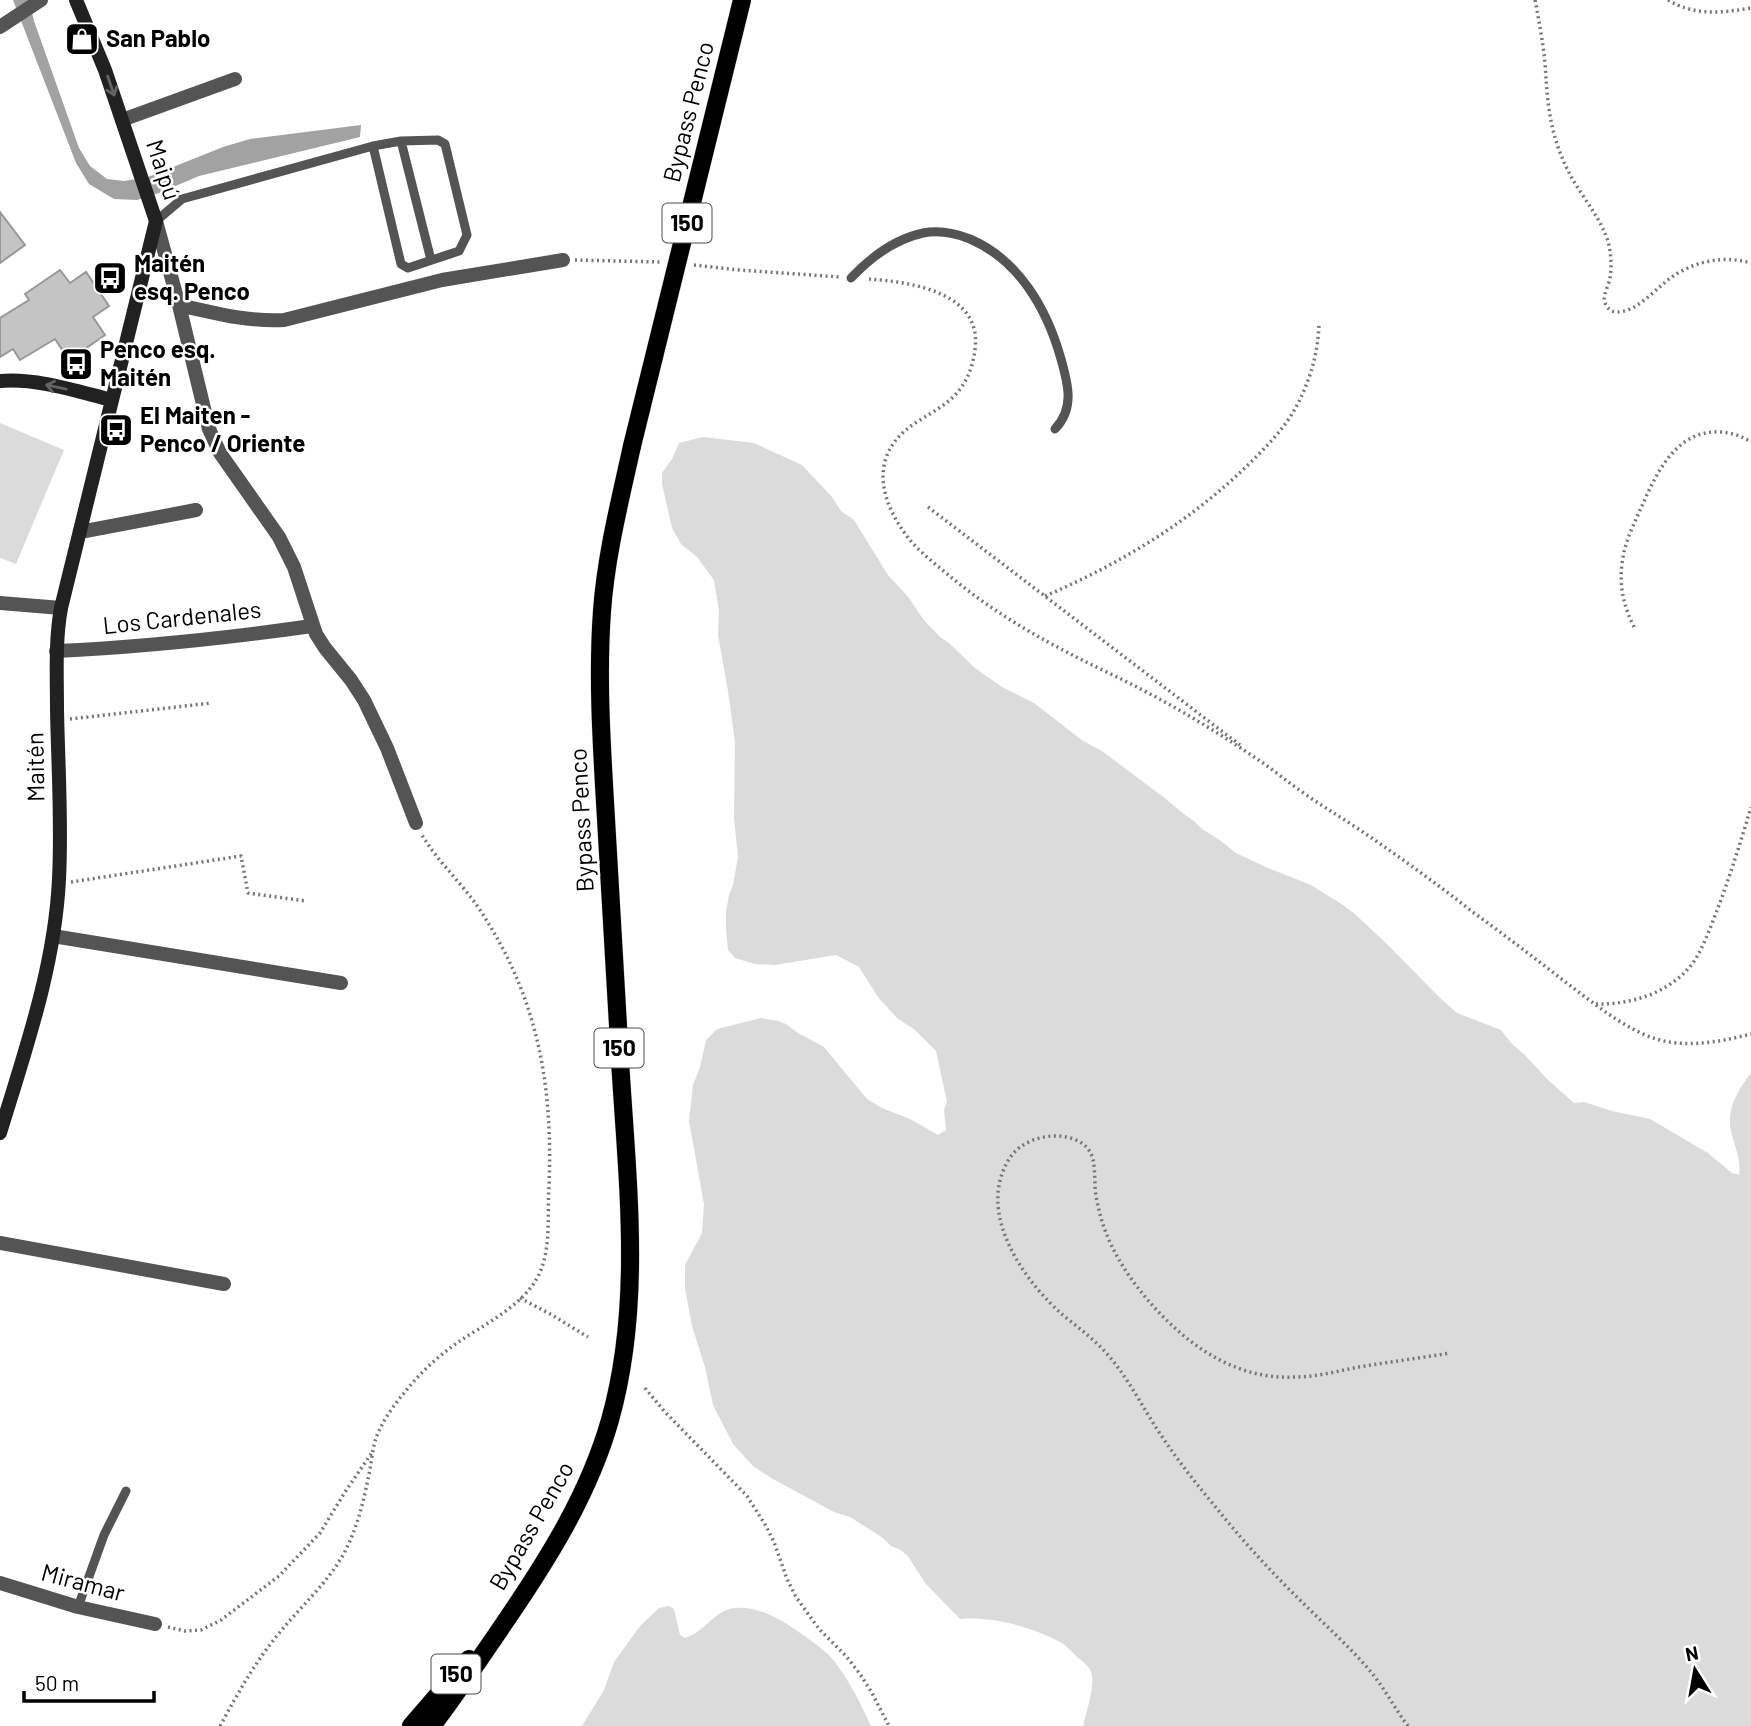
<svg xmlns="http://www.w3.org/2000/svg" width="1751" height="1726" font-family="Barlow,sans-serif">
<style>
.green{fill:#dbdbdb}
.water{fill:#a2a2a2}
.building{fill:#c4c4c4;stroke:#989898;stroke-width:2}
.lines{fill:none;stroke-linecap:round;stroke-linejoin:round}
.primary-casing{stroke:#dbdbdb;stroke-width:19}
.path{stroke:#767676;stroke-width:3.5;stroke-dasharray:2 3.5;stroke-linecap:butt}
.lane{stroke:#545454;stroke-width:9}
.street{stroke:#545454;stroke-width:14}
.secondary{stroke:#212121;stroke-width:14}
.primary{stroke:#000;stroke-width:18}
.primary-bridge-casing{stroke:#dbdbdb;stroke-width:19;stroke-linecap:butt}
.primary-bridge{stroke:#000;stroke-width:18}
.oneway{stroke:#646464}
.labels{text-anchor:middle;stroke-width:5;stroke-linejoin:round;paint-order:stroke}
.shield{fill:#fff;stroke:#4c4c4c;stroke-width:2}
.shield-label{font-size:23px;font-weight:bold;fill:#000}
.poi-label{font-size:24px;font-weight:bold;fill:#000;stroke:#fff;text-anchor:start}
.street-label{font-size:24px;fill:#000;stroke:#fff}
</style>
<rect width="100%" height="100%" fill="#fff"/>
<path class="green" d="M 0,423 L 64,450 L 16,564 L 0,558 Z
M 703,437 L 754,443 L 802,465 L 832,497 L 841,511 L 854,520 L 888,575 L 909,598 L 923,619 L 940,637 L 949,643 L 975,668 L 1002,687 L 1034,703 L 1083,741 L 1102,751 L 1162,796 L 1184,814 L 1195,822 L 1202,829 L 1221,841 L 1236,853 L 1268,868 L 1311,885 L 1343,905 L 1356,915 L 1390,947 L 1439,997 L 1457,1013 L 1501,1030 L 1512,1044 L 1525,1055 L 1547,1079 L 1574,1103 L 1584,1102 L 1612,1111 L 1650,1119 L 1708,1153 L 1732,1173 L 1739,1175 C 1742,1158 1732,1142 1730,1125 C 1728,1106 1740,1087 1751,1073 L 1751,1726 L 1083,1726 C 1086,1712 1096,1685 1091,1672 C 1089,1666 1082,1661 1077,1657 C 1072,1652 1067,1646 1060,1642 C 1033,1627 991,1616 960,1619 L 926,1584 L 907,1555 L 899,1549 L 891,1546 L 883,1538 L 850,1517 L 834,1512 L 771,1478 L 753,1466 L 733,1444 L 713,1405 L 705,1367 L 692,1326 L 685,1288 L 685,1265 L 702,1233 L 704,1204 L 689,1121 L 693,1085 L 700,1067 L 706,1040 L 717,1029 L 761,1018 L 778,1021 L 786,1024 L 798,1033 L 824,1047 L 867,1099 L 882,1108 L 910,1119 L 938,1135 L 946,1130 L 944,1110 L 947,1102 L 936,1051 L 915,1030 L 897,1018 L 878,997 L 859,967 L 836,955 L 775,965 L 755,964 L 735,958 L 728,950 L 726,929 L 726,912 L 729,895 L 733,885 L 738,857 L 734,818 L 735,742 L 728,691 L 718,635 L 719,611 L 714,580 L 697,557 L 681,544 L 672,528 L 662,484 L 662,473 L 672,459 L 679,443 Z
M 669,1606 L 674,1609 L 680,1635 L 685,1638 C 704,1633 714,1610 735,1608 C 763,1605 792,1627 813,1642 C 819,1647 825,1651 830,1656 C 847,1676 860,1702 871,1726 L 582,1726 L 604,1690 L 614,1662 L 640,1626 L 659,1608 Z"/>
<path class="water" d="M 13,0 L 29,0 L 34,21 L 79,148 L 90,166 L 107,179 L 124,181 L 148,177 L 223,147 L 250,139 L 361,125 L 360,137 L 199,176 L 159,193 L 137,200 L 114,199 L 89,184 L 76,163 Z"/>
<path class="building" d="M 0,212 L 25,245 L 0,263 Z
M 60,270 L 70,283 L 86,272 L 109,306 L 93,317 L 105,335 L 69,360 L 55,339 L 20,360 L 13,349 L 0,357 L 0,318 L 29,300 L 25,294 Z"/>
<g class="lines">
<g class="primary-casing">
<path id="primary" d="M 411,1726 L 469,1659
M 432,1726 C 458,1692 481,1657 505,1622 C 548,1559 589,1494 610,1420 C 643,1303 627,1180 620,1060 C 615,980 611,899 606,819 C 602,750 597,680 602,611 C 606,555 620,501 632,446"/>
</g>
<path class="path" d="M 1535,0 C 1539,21 1543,42 1545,63 C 1547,93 1548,118 1558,147 C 1564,164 1572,180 1582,194 C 1592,210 1602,223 1608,241 C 1611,253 1612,265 1610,278 C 1609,285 1602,296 1605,303 C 1607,308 1611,312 1617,312 C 1634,312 1650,295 1662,285 C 1686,263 1720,254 1751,263
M 1668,0 C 1695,16 1721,13 1751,8
M 575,260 L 662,262
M 694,265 L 739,270 L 840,277
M 869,279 C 911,282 983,292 975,350 C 973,366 967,382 956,394 C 934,418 899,422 886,458 C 877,485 890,513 906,535 C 917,550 932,561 946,573 C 998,617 1056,648 1117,677 C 1166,701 1215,730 1260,761 C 1275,771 1289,783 1305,794 C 1322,806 1339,816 1357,828 C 1397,855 1436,883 1474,913 C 1506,936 1537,960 1568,984 C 1592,1002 1615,1021 1643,1034 C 1678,1050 1715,1043 1751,1034
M 928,507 L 1240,745
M 1045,596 C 1122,563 1193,520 1253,460 C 1272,441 1290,422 1301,397 C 1312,374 1318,350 1319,325
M 1634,627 C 1624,607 1619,586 1622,564 C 1624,544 1633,526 1641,508 C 1656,474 1676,429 1721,432 C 1732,433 1742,436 1751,442
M 70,719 L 212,703
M 71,882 L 241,856 L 248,893 L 305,901
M 1596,1004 C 1635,1005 1678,990 1698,955 C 1707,938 1714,918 1721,900 C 1732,869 1742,838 1751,807
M 520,1298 L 552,1315 L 588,1337
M 645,1388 L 664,1411 L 747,1496 L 766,1526 L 774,1542 L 787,1579 L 796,1597 L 819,1629 L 846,1656 L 860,1674 L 872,1693 L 889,1726
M 168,1627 L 185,1631 L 201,1630 L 221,1620 L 279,1576 L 320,1533 L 345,1492 L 373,1451
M 220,1726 C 237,1695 254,1664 276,1637 C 298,1609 326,1585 343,1555 C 358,1528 364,1499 370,1469 C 372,1458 373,1444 378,1433 C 384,1419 394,1405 404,1393 C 419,1374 437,1357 457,1343 C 483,1325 519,1308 536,1280 C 552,1253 547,1218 549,1187 C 553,1084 538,998 480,910 C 462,883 438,862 422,835
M 1408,1726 C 1395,1709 1385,1689 1371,1672 C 1350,1647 1325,1625 1302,1602 C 1271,1572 1241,1539 1214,1505 C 1193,1480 1173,1454 1155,1426 C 1140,1402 1127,1377 1108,1355 C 1095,1340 1080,1329 1064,1316 C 1028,1285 984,1225 1002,1174 C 1007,1159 1016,1147 1031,1141 C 1045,1135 1062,1134 1076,1140 C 1096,1149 1094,1165 1095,1184 C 1095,1193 1097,1202 1099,1210 C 1107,1246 1129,1279 1153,1306 C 1190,1347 1237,1380 1295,1377 C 1316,1377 1338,1371 1359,1367 C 1389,1362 1420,1358 1450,1353"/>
<path class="lane" d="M 438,140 L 445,144 L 467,235 L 459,251 L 408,268 L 401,264 L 373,146 L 401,141 Z
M 401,141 L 431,260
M 156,221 L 182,199 L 373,146
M 851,278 C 870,258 895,239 923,233 C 939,230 955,233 970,239 C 1019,260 1047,309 1061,359 C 1068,384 1075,408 1055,429
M 78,1607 L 104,1535 L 126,1491"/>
<path class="street" d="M 0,27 L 41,0
M 122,120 L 235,79
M 156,221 L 179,305 L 209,429 L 220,453 L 279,537 L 294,567 L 316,634 L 325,648 L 351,680 L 364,700 L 387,748 L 416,823
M 179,305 C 214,313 248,322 284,320 L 442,280 L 563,260
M 80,532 L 196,510
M 0,603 L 61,608
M 56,651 C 142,647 227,638 312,626
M 53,936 L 341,983
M 0,1243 L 224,1284
M 0,1583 L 78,1607 L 155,1624"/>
<path class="secondary" d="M 0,381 C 37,378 76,391 112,400
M 0,1133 C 25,1051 55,966 59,879 C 62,822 58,765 57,709 C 57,675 55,641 61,608 L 156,221 L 105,70 L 76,0"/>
<use href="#primary" class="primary"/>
<g class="primary-bridge-casing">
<path id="primary-bridge" d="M 632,446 L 742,0"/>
</g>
<use href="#primary-bridge" class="primary-bridge"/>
</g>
<defs><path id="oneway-shaft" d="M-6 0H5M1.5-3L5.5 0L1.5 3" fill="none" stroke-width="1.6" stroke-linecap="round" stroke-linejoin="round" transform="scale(1.75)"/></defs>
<g class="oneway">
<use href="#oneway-shaft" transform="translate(111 86) rotate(71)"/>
<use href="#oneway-shaft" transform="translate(56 387) rotate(-168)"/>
</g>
<defs>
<g id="shop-square" transform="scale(1.75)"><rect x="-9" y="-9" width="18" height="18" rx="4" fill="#000" stroke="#fff"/><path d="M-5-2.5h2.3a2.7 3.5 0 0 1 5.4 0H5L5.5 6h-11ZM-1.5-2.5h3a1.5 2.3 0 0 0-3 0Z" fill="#fff"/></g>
<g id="bus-square" transform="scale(1.75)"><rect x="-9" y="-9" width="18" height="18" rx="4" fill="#000" stroke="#fff"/><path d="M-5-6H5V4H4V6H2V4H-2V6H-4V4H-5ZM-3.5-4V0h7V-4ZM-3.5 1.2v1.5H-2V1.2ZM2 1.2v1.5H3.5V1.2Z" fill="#fff"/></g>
</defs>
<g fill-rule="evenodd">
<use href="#shop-square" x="82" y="39"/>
<use href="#bus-square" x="110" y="278"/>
<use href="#bus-square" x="76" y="364"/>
<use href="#bus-square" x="116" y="430"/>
</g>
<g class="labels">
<g class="shield">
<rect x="662.5" y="203.5" width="49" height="39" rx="5"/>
<rect x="594.5" y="1028.5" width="49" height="39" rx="5"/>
<rect x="431.5" y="1654.5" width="49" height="39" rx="5"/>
</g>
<g class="shield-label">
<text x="687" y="231">150</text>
<text x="619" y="1056">150</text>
<text x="456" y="1682">150</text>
</g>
<g class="poi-label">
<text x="106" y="47">San Pablo</text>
<text x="134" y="272">Maitén<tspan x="134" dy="28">esq. Penco</tspan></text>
<text x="100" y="358">Penco esq.<tspan x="100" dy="28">Maitén</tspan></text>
<text x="140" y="424">El Maiten -<tspan x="140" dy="28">Penco / Oriente</tspan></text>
</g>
<g class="street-label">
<text transform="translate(689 112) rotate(-76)" y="8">Bypass Penco</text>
<text transform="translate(163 170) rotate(72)" y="8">Maipú</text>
<text transform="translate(182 618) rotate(-6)" y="8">Los Cardenales</text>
<text transform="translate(36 767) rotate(-91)" y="8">Maitén</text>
<text transform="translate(582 820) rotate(-93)" y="8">Bypass Penco</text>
<text transform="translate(532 1526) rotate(-60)" y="8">Bypass Penco</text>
<text transform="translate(83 1583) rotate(15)" y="8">Miramar</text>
</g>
</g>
<g transform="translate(1695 1670) rotate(349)" stroke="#ffffff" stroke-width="5" paint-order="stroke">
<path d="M0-5L12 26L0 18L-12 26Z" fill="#000000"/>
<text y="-10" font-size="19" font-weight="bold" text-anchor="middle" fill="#000000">N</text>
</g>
<path d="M24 1691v10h130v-10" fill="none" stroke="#000000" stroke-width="3.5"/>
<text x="35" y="1691" font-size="21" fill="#000000" stroke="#ffffff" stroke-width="5" paint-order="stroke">50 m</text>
</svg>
